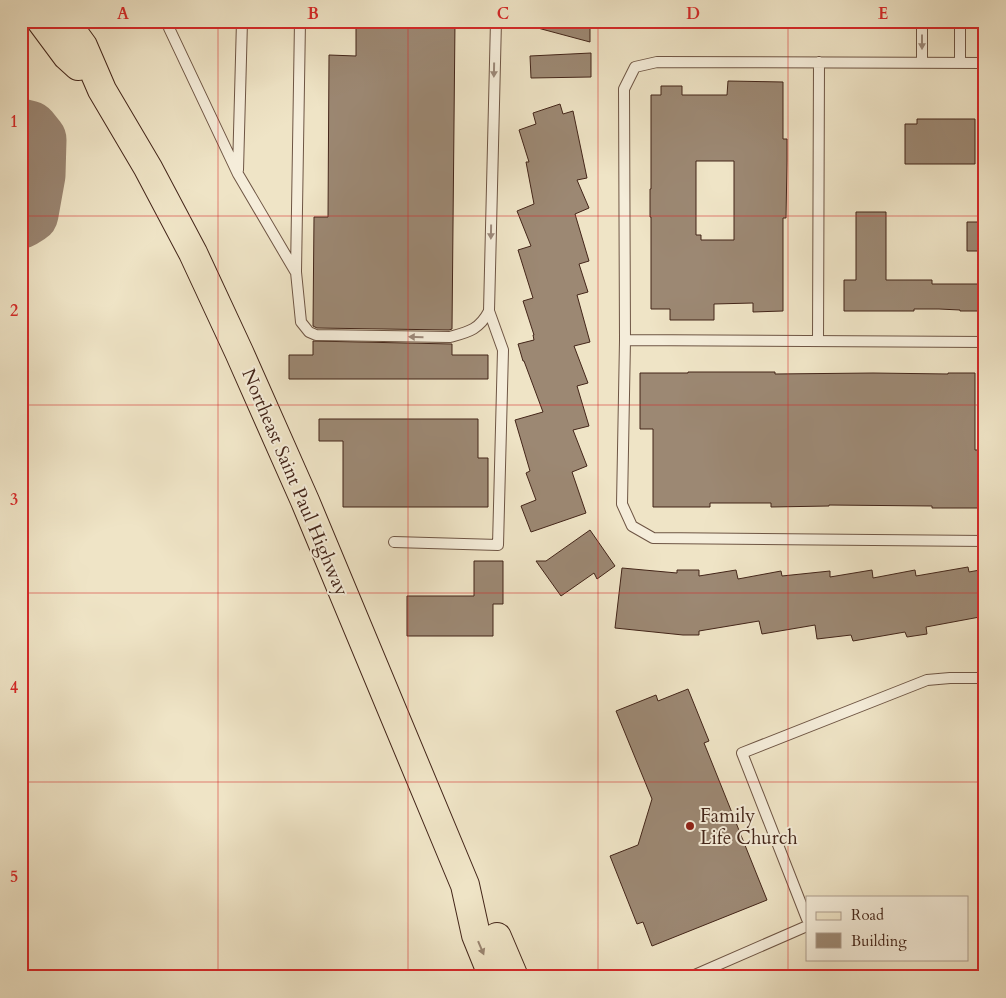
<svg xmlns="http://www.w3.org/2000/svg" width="1006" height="998" font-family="Cardo,serif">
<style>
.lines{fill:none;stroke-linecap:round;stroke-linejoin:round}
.taxiway{stroke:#998470;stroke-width:59}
.building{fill:#9c8873;stroke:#432519;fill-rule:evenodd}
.lane-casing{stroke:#6e5544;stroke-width:12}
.primary-casing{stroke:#432519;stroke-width:30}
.lane{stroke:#f5edda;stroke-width:10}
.primary{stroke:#efe4c6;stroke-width:28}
.oneway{fill:#9c897a}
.oneway2{fill:#998470}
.grid{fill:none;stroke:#d62828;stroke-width:1;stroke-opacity:0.55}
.poi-dot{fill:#8f2418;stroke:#f5edda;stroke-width:2}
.labels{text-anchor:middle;stroke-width:4;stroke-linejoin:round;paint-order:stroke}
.street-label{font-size:19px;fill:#432519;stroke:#f5edda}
.poi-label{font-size:19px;fill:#432519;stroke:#f5edda;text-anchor:start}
.neatline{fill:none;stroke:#d62828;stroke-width:2}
.grid-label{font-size:16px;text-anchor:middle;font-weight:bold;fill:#d62828}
</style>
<rect width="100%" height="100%" fill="#efe4c6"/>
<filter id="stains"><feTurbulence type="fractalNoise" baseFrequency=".004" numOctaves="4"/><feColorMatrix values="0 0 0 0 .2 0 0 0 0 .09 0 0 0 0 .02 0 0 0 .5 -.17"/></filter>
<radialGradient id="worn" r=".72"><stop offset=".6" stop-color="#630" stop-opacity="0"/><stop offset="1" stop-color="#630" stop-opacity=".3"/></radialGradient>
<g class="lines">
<path class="taxiway" d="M 21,128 L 29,130 L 37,140 L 36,175 L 29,214 L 21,219"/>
</g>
<path class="building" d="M 356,21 L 455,21 L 452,329 L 449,330 L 317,328 L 313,326 L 314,217 L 328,217 L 329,55 L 356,56 Z
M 535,21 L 590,21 L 590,42 L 534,27 Z
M 591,53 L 591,77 L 531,78 L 530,56 Z
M 728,81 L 783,82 L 783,139 L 787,139 L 787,161 L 786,218 L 783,218 L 783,311 L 753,312 L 753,303 L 714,304 L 714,320 L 670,320 L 670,309 L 651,309 L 651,217 L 650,217 L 650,189 L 651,189 L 651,95 L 661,95 L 661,86 L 682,86 L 682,95 L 727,95 ZM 696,161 L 734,161 L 734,240 L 701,240 L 701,235 L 696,235 Z
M 560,104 L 563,114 L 573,111 L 587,178 L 577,180 L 589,208 L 575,214 L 589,261 L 579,264 L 588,292 L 577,295 L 590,342 L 574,346 L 588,383 L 577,386 L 589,426 L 573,430 L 587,466 L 572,472 L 586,513 L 531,532 L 521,506 L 536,500 L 526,473 L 530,471 L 515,420 L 543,412 L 524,361 L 523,361 L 518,344 L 534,340 L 533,335 L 534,335 L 523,301 L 533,298 L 518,250 L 531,246 L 517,211 L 534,204 L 526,162 L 529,162 L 519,130 L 536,124 L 533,113 Z
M 917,119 L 975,119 L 975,164 L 905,164 L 905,124 L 917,124 Z
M 856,212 L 886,212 L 886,280 L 932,280 L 932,284 L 985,284 L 985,311 L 960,311 L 960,310 L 939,309 L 914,309 L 914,311 L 844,311 L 844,280 L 856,280 Z
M 967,222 L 985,222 L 985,251 L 967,251 Z
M 313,341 L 452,344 L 452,355 L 488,355 L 488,379 L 289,379 L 289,355 L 313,355 Z
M 688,372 L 775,372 L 775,374 L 873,373 L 948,374 L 948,373 L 975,373 L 975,450 L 985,450 L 985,508 L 932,508 L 932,506 L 829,505 L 829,506 L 771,507 L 771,503 L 710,503 L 710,507 L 653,507 L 653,429 L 640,429 L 640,373 L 688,373 Z
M 319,419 L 478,419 L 478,458 L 488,458 L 488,507 L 343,507 L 343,441 L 319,441 Z
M 590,530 L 615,566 L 597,579 L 594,573 L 561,596 L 536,561 L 546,561 Z
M 474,561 L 503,561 L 503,604 L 493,604 L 493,636 L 407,636 L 407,596 L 474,596 Z
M 968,567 L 969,572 L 985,569 L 985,616 L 926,627 L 927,634 L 907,637 L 905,632 L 853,641 L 851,635 L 817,639 L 815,625 L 762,634 L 759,621 L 699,631 L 699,635 L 683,635 L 615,628 L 622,568 L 677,573 L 677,570 L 699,570 L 699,576 L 736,570 L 738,579 L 781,571 L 782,576 L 830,571 L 830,577 L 872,570 L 873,578 L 915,570 L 916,576 Z
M 688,689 L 709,741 L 704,743 L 767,900 L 652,946 L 643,922 L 637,924 L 610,856 L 638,845 L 652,799 L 616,711 L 656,695 L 658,701 Z"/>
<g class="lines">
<g class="lane-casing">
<path id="lane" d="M 169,21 L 169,28 L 238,174 L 295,271
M 300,21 L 296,272 L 301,322 L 309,332 L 316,335 L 450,337 C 468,332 479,330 489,311 L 496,21
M 960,21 L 960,63
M 922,63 L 922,21
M 985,63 L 657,62 L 635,67 L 624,89 L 625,340 L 622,504 L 632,526 L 653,538 L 985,541
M 238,170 L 242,21
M 625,340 L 985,342
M 818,341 L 819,62
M 394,542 L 498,545 L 503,350 L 489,311
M 807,919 L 742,753 L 927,680 L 950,678 L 985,678
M 690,977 L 807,926"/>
</g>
<g class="primary-casing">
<path id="primary" d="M 41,21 L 67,56 L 78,66
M 65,21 L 83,46 L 102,90 L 148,168 L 193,253 L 239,352 L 305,501 L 465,885 L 476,935 L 493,977
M 497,937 L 514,977"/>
</g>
<use href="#lane" class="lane"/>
<use href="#primary" class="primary"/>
</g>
<defs><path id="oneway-solid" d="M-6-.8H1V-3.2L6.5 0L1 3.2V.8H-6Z" transform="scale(1.25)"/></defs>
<g class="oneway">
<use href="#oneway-solid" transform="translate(922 42) rotate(90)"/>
<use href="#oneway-solid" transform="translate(494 70) rotate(91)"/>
<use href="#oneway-solid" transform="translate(491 232) rotate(91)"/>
<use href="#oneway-solid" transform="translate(416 337) rotate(-179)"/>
</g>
<use class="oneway2" href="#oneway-solid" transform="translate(481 948) rotate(67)"/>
<path class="grid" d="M 218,21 L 218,977M 408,21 L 408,977M 598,21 L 598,977M 788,21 L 788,977M 21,216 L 985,216M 21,405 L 985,405M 21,593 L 985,593M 21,782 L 985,782"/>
<circle class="poi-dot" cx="690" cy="826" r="5"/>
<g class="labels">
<g class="street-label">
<text transform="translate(296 482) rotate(67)" y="7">Northeast Saint Paul Highway</text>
</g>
<g class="poi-label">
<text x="700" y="822">Family<tspan x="700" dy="22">Life Church</tspan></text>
</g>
</g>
<rect width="1006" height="998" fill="none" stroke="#efe4c6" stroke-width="55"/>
<rect x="806" y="896" width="162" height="65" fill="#f5edda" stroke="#ae9d8d"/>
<rect x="816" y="912" width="25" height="8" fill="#efe4c6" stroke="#ae9d8d"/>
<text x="851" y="920" font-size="15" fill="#432519">Road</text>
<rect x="816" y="933" width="25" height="15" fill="#9c8873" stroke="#ae9d8d"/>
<text x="851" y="946" font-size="15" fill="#432519">Building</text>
<rect x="28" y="28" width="950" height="942" class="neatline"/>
<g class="grid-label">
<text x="123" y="19">A</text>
<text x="313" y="19">B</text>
<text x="503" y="19">C</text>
<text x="693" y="19">D</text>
<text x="883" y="19">E</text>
<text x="14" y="127">1</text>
<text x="14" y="316">2</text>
<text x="14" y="505">3</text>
<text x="14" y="693">4</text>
<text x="14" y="882">5</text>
</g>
<rect width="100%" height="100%" filter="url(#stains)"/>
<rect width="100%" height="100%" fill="url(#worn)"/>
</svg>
